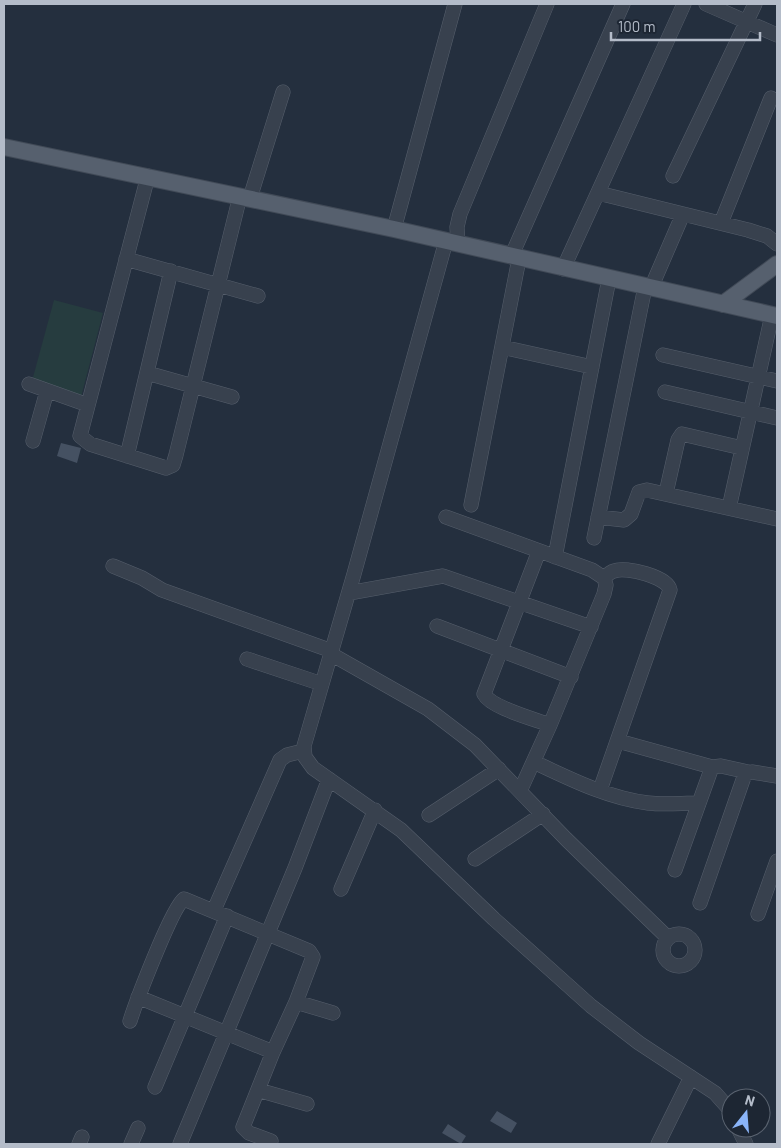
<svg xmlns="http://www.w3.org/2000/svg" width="781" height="1148" font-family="Barlow,sans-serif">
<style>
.green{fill:#263c3f}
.building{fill:#455162}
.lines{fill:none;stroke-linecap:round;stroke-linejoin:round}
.minor-casing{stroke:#565f6c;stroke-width:15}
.major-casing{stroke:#414a57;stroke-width:18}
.minor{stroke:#38414e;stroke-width:14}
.major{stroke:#56606e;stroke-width:16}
</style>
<rect width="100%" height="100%" fill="#242f3e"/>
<path class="green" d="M 54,300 L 103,313 L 81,397 L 32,381 Z"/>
<path class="building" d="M 61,443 L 81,448 L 77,463 L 57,456 Z
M 497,1111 L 517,1123 L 511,1133 L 490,1121 Z
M 448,1124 L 466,1136 L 461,1144 L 442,1133 Z"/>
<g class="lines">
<g class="minor-casing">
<path id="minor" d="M 706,4 L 777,35
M 148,176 L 80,436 L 90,444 L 166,468 L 173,465 L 176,455 L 240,196
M 673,176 L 755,4
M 598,193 L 748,230 L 767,236 L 777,244
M 250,198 L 283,92
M 721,223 L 771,98
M 394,229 L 455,4
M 446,241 L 354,574 L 304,746 L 305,757 L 313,768 L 401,830 L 494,919 L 591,1006 L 639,1043 L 715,1093 L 731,1111
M 458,244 L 457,227 L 460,214 L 547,4
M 511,257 L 623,4
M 126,259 L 258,296
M 563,269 L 684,4
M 651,288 L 683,214
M 502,347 L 592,367
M 663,355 L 777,381
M 147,373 L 232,397
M 29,384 L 88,405
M 665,392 L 777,418
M 33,441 L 47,391
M 127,456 L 171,271
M 666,493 L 678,440 L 682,434 L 742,448
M 471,505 L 519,259
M 729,508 L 772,315
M 446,517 L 592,570 L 604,578 L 606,585 L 604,594 L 550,725 L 520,791
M 598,517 L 624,520 L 631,514 L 639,492 L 647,490 L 777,519
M 594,538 L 645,287
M 539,551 L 484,694 C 491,708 535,719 550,725
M 555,557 L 609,279
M 113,566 L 142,578 L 162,590 L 332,651
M 349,593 L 443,576 L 591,627
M 437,626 L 571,677
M 331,654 L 428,709 L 475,745 L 566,839 L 668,938
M 247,659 L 322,684
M 618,741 L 712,767
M 534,762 C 570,779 608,798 648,803 C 664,805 682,803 699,803
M 600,790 L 670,590 C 668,577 626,566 614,571 C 610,572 607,575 604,578
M 429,815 L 499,769
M 475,859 L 543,814
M 675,870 L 712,767 L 721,766 L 748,772
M 341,889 L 375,810
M 700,903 L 745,774 L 752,772 L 777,776
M 214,910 L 280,760 L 287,755 L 303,751
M 758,914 L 777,861
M663 950a16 16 0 1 1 32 0a16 16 0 1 1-32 0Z
M 138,997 L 273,1052 L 243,1127 L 249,1133 L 271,1141
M 130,1021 C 136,1002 172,907 184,899 L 309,951 L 313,957 L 296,1002 L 333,1013
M 273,1052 L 296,1002
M 155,1087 L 227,916
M 258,1090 L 307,1104
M 738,1128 L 746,1144
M 79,1144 L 82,1137
M 131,1144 L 138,1128
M 180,1144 L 295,868 L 329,779
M 658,1144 L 691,1077"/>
</g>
<g class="major-casing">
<path id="major" d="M 4,147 L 394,229 L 777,316
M 723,304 L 777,264"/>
</g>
<use href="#minor" class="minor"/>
<use href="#major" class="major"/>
</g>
<rect width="781" height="1148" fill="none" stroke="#b4bcc9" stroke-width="10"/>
<g transform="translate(746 1113) rotate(17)"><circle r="24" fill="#1d2633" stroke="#59626f"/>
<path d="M0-4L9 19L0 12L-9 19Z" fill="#8ab4f8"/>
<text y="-8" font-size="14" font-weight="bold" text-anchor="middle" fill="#b4bcc9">N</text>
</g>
<path d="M611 32v8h149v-8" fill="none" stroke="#b4bcc9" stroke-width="2.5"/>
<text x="618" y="32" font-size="15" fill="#b4bcc9" stroke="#1d2633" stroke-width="4" paint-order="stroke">100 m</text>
</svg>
